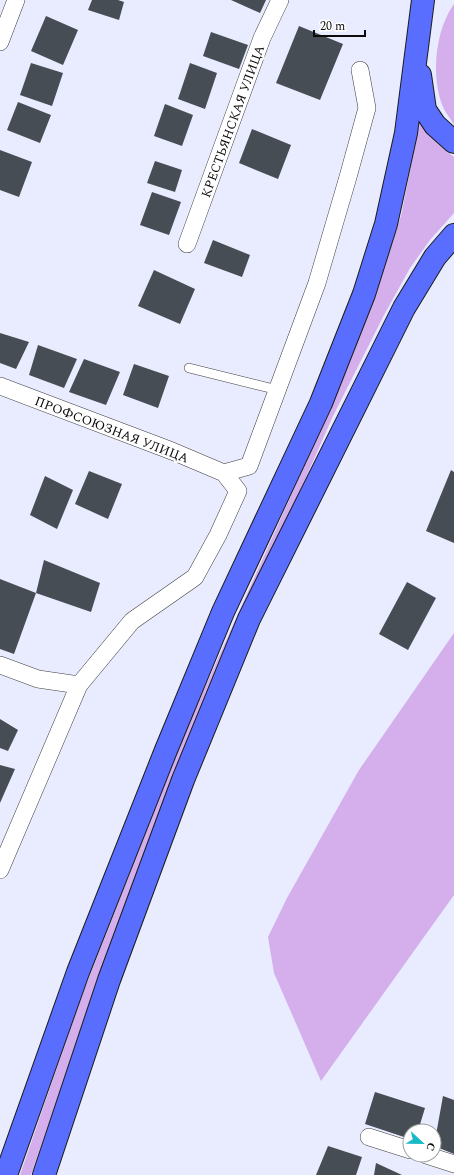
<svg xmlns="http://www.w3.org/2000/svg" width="454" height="1175" font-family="Spectral,serif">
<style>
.green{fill:#d4afec}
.building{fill:#464d54}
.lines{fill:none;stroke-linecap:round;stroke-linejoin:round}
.service-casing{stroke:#3e3e3e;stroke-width:10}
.minor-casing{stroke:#3e3e3e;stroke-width:18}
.primary-casing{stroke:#1c1c1c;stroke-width:24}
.service{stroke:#fff;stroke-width:9}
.minor{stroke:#fff;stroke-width:17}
.primary{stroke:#596eff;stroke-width:22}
.labels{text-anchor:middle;stroke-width:4;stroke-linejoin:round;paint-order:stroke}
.street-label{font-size:13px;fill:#0b0b0b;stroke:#fff}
</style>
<rect width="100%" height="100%" fill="#e9ebff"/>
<path class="green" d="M 454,4 L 454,125 C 451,120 447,114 444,109 C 430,79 435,30 454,4 Z
M 420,121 C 432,139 438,144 454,157 L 454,213 L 430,240 L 410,268 L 384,315 L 333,416 L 196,727 L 89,1006 L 31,1175 L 20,1175 L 81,998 L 189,723 L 330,409 L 371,306 L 401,216 Z
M 454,633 L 454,895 L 321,1081 L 274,973 L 268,937 L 287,898 L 359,770 Z"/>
<path class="building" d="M 92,0 L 118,0 L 124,2 L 119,20 L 88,10 Z
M 231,0 L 266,0 L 260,13 Z
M 46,16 L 78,30 L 63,65 L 31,51 Z
M 299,26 L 343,44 L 320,100 L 276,83 Z
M 211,32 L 248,45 L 239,69 L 203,56 Z
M 31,63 L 63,73 L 52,106 L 20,95 Z
M 190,63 L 217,73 L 205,109 L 178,99 Z
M 18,102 L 51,115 L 40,143 L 7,130 Z
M 165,104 L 193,115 L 182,146 L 154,136 Z
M 252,129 L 291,145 L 278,179 L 239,163 Z
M 0,150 L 32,162 L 19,197 L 0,190 Z
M 155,161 L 182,170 L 175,192 L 147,183 Z
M 152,192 L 181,202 L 169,235 L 140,225 Z
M 213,240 L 250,255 L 242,277 L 204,263 Z
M 154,270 L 195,289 L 180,324 L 138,306 Z
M 0,333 L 29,342 L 16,369 L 0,363 Z
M 38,345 L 77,359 L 64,388 L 29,375 Z
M 84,359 L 120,372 L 106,405 L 69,392 Z
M 134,364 L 169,376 L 158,408 L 123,395 Z
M 451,470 L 454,472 L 454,543 L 426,531 Z
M 89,471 L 122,484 L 108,519 L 75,504 Z
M 45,476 L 73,490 L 57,529 L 30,515 Z
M 44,560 L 100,583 L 91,612 L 36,593 Z
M 0,579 L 36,593 L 14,654 L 0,649 Z
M 407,582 L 436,598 L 408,650 L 379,634 Z
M 0,719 L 18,730 L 8,751 L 0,748 Z
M 0,765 L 15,769 L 0,803 Z
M 375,1092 L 425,1108 L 418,1131 L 410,1131 L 410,1139 L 365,1124 Z
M 443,1096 L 454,1100 L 454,1154 L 434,1146 Z
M 328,1146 L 362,1157 L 356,1175 L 316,1175 Z
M 376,1163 L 402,1175 L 374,1175 Z"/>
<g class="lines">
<g class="service-casing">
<path id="service" d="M 189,368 L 278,390"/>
</g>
<g class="minor-casing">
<path id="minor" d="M 0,42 L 16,0
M 187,244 L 262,38 L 280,0
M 0,386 L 172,451 L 224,473 L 238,491 L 218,535 L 195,577 L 132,621 L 79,685 L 38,679 L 0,665
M 224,473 L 249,466 L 317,283 L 348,177 L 367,108 L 360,70
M 0,870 L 79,685
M 369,1137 L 410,1150
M 426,1155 L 454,1164"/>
</g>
<g class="primary-casing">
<path id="primary" d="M 420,75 L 425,110 L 435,125 L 454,142
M 6,1175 L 78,972 L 166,750 L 223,612 L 321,403 L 364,294 L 386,224 L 406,133 L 423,0
M 44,1175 L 109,980 L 183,780 L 249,619 L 404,308 L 435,257 L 454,235"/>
</g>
<use href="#service" class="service"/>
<use href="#minor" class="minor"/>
<use href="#primary" class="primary"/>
</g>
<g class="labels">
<g class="street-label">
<text transform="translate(232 121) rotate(-70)" y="5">КРЕСТЬЯНСКАЯ УЛИЦА</text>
<text transform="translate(112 429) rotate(21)" y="5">ПРОФСОЮЗНАЯ УЛИЦА</text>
</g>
</g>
<g transform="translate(422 1143) rotate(112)"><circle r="19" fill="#ffffff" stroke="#9d9d9d"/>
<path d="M0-3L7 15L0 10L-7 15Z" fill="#18bac6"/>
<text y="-6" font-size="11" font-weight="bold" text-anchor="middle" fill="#0b0b0b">С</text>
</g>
<path d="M314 30v6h51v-6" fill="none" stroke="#0b0b0b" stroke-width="2"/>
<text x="320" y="30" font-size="12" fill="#0b0b0b" stroke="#ffffff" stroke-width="3" paint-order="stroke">20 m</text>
</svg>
